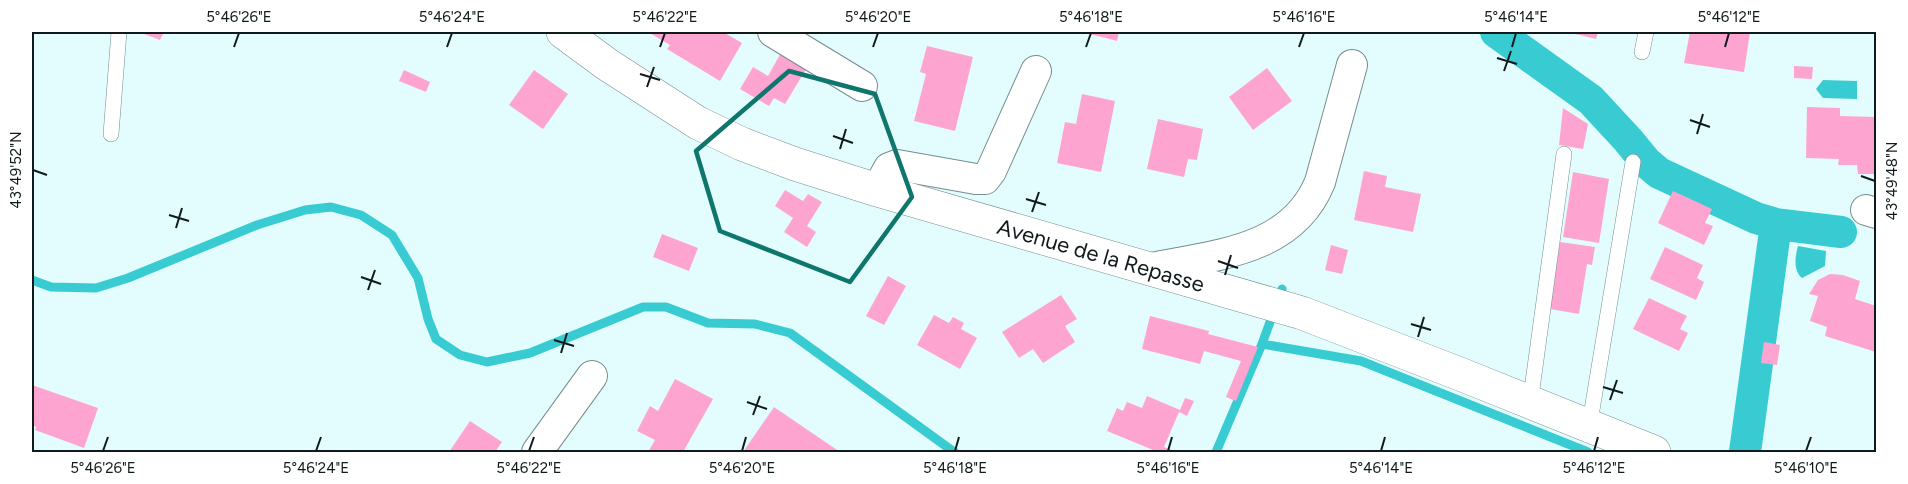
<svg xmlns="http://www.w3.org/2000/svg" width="1908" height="484" font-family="Figtree,sans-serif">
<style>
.water{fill:#38ccd2}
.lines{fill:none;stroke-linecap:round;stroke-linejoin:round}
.stream{stroke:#38ccd2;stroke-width:9}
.canal{stroke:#38ccd2;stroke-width:32}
.building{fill:#fea4d1}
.lane-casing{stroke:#768d8e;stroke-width:16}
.street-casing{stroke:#768d8e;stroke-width:32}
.secondary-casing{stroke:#768d8e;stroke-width:34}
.lane{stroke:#fff;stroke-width:15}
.street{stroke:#fff;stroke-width:30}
.secondary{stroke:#fff;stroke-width:33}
.marked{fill:none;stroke:#0f766e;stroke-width:4.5;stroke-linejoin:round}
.ticks{fill:none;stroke:#111a1b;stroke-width:2}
.labels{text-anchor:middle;stroke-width:6;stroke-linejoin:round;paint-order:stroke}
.street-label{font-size:22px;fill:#111a1b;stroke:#fff}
.neatline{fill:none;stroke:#111a1b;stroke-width:2}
.ticks-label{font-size:15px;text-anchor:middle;fill:#111a1b}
</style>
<rect width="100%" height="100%" fill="#e3fdfe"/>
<path class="water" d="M 1823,80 L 1857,81 L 1857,99 L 1823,98 L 1816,89 Z
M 1798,246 L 1826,251 L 1825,266 L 1802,278 C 1793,270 1795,257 1798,246 Z"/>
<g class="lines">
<path class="stream" d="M 32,280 L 51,287 L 96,288 L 128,278 L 257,225 L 305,210 L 331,207 L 361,215 L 392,235 L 418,278 L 428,319 L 436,339 L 460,355 L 487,362 L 530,353 L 643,307 L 666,307 L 708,323 L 755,324 L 790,333 L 954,452
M 1262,344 L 1361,361 L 1588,452
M 1216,452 L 1262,344 L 1282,289"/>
<path class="canal" d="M 1496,32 L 1591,100 L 1628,140 L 1646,162 L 1659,173 L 1756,218 L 1776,224 L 1745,452
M 1776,224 L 1841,232"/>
</g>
<path class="building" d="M 139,32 L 164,32 L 160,40 Z
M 648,32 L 723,32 L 742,43 L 720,81 L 667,49 L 670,45 Z
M 1082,32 L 1119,32 L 1117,41 Z
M 1567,32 L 1598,32 L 1596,39 Z
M 1690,32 L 1750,32 L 1744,72 L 1684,63 Z
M 927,46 L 973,57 L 955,131 L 914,121 L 926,74 L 920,72 Z
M 782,51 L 808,66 L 785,104 L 774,98 L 769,106 L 740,89 L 753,67 L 768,76 Z
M 1794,66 L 1813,67 L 1812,79 L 1794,78 Z
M 1267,68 L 1292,101 L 1253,130 L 1229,97 Z
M 404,70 L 430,82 L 426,92 L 399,81 Z
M 534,70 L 568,94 L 543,129 L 509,105 Z
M 1082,94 L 1115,101 L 1101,172 L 1057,163 L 1065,122 L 1076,124 Z
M 1807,107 L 1840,108 L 1840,116 L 1876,117 L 1876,174 L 1858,174 L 1857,165 L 1838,165 L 1839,159 L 1806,158 Z
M 1563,108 L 1588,124 L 1583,149 L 1559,145 Z
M 1158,119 L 1203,129 L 1197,160 L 1188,159 L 1184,177 L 1147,169 Z
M 1364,171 L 1387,176 L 1385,187 L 1421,194 L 1413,232 L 1354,220 Z
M 1573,172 L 1609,179 L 1599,243 L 1563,237 Z
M 785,190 L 803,201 L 808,194 L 822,202 L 807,226 L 816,232 L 807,247 L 784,232 L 793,218 L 775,206 Z
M 1673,191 L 1712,209 L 1705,223 L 1713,226 L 1704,245 L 1658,223 Z
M 662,234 L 698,248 L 689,271 L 653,257 Z
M 1560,242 L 1595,247 L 1592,265 L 1587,264 L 1579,314 L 1550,309 Z
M 1331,245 L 1348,250 L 1342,274 L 1325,270 Z
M 1665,247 L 1703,265 L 1697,278 L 1704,282 L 1696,300 L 1650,279 Z
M 1830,274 L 1843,275 L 1860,281 L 1855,299 L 1876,306 L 1876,352 L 1825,336 L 1827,327 L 1810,321 L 1818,296 L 1809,294 L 1818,280 Z
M 888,276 L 906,286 L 884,325 L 866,316 Z
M 1061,295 L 1077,319 L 1065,326 L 1075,342 L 1043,363 L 1033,349 L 1019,358 L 1002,332 Z
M 1649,298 L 1687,316 L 1680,329 L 1688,333 L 1679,351 L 1633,329 Z
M 934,315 L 949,323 L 953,317 L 964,323 L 961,329 L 977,338 L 960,369 L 917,345 Z
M 1150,316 L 1209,331 L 1208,334 L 1258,347 L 1236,401 L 1226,397 L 1241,361 L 1204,351 L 1200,364 L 1142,349 Z
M 1764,342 L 1780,345 L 1777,365 L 1761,363 Z
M 675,379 L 713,399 L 683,452 L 648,452 L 655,440 L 637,431 L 650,406 L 658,411 Z
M 32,385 L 98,408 L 84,448 L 35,430 L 36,427 L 32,425 Z
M 1147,396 L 1180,410 L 1185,398 L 1194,401 L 1187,416 L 1179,412 L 1164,447 L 1172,450 L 1171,452 L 1158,452 L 1107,431 L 1117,408 L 1123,411 L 1127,402 L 1142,408 Z
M 774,407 L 840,452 L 743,452 Z
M 470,421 L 502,442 L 495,452 L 449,452 Z"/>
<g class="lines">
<g class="lane-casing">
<path id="lane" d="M 1642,52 L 1646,32
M 111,134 L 119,32
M 1530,404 L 1564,154
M 1589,428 L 1633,162"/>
</g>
<g class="street-casing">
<path id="street" d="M 773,32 L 862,86
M 877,190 L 889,168 L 897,165 L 976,179 L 985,179 L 991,171 L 1036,71
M 1866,210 L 1876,213
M 1151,268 C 1216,255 1292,251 1320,182 L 1352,65
M 537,452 L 592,376"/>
</g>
<g class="secondary-casing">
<path id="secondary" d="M 563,32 L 608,65 L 698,123 L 742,144 L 795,164 L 877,190 L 1302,313 L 1460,374 L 1654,452"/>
</g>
<use href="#lane" class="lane"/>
<use href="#street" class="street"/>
<use href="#secondary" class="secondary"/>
</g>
<path class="marked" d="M 789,71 L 875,94 L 912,197 L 850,282 L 720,231 L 696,151 Z"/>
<path class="ticks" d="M 234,47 L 239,33M 447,47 L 452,33M 660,47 L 665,33M 873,47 L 878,33M 1086,47 L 1091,33M 1299,47 L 1304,33M 1512,47 L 1516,33M 1725,47 L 1729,33M 1497,58 L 1517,64M 1504,71 L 1511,51M 640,74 L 660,80M 647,87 L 654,67M 1690,120 L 1710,127M 1697,134 L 1703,114M 833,136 L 853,143M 840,149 L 846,129M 33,170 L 47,175M 1861,176 L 1875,181M 1026,199 L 1046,205M 1032,212 L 1039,192M 169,215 L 189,221M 176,228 L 182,208M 1218,261 L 1238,268M 1225,275 L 1231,255M 361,277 L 381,284M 368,290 L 375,270M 1411,324 L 1431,330M 1418,337 L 1424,317M 554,340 L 574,346M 561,353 L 567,333M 1603,387 L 1623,393M 1610,400 L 1617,380M 747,402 L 767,409M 753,415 L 760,396M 103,451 L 108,437M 316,451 L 321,437M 529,451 L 534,437M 742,451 L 746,437M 955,451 L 959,437M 1168,451 L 1172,437M 1381,451 L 1385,437M 1594,451 L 1598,437M 1806,451 L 1811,437"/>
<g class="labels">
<g class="street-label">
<text transform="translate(1101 255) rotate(16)" y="8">Avenue de la Repasse</text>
</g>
</g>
<rect width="1908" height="484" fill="none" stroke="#ffffff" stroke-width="66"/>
<rect x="33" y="33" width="1842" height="418" class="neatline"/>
<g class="ticks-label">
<text x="239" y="22">5°46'26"E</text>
<text x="452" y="22">5°46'24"E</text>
<text x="665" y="22">5°46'22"E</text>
<text x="878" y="22">5°46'20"E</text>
<text x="1091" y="22">5°46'18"E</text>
<text x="1304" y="22">5°46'16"E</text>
<text x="1516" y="22">5°46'14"E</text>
<text x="1729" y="22">5°46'12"E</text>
<text transform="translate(16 170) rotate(-90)" y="5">43°49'52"N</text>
<text transform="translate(1892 181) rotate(-90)" y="5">43°49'48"N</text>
<text x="103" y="473">5°46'26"E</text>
<text x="316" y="473">5°46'24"E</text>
<text x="529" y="473">5°46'22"E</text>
<text x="742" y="473">5°46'20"E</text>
<text x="955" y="473">5°46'18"E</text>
<text x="1168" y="473">5°46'16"E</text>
<text x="1381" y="473">5°46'14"E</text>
<text x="1594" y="473">5°46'12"E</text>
<text x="1806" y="473">5°46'10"E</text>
</g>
</svg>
